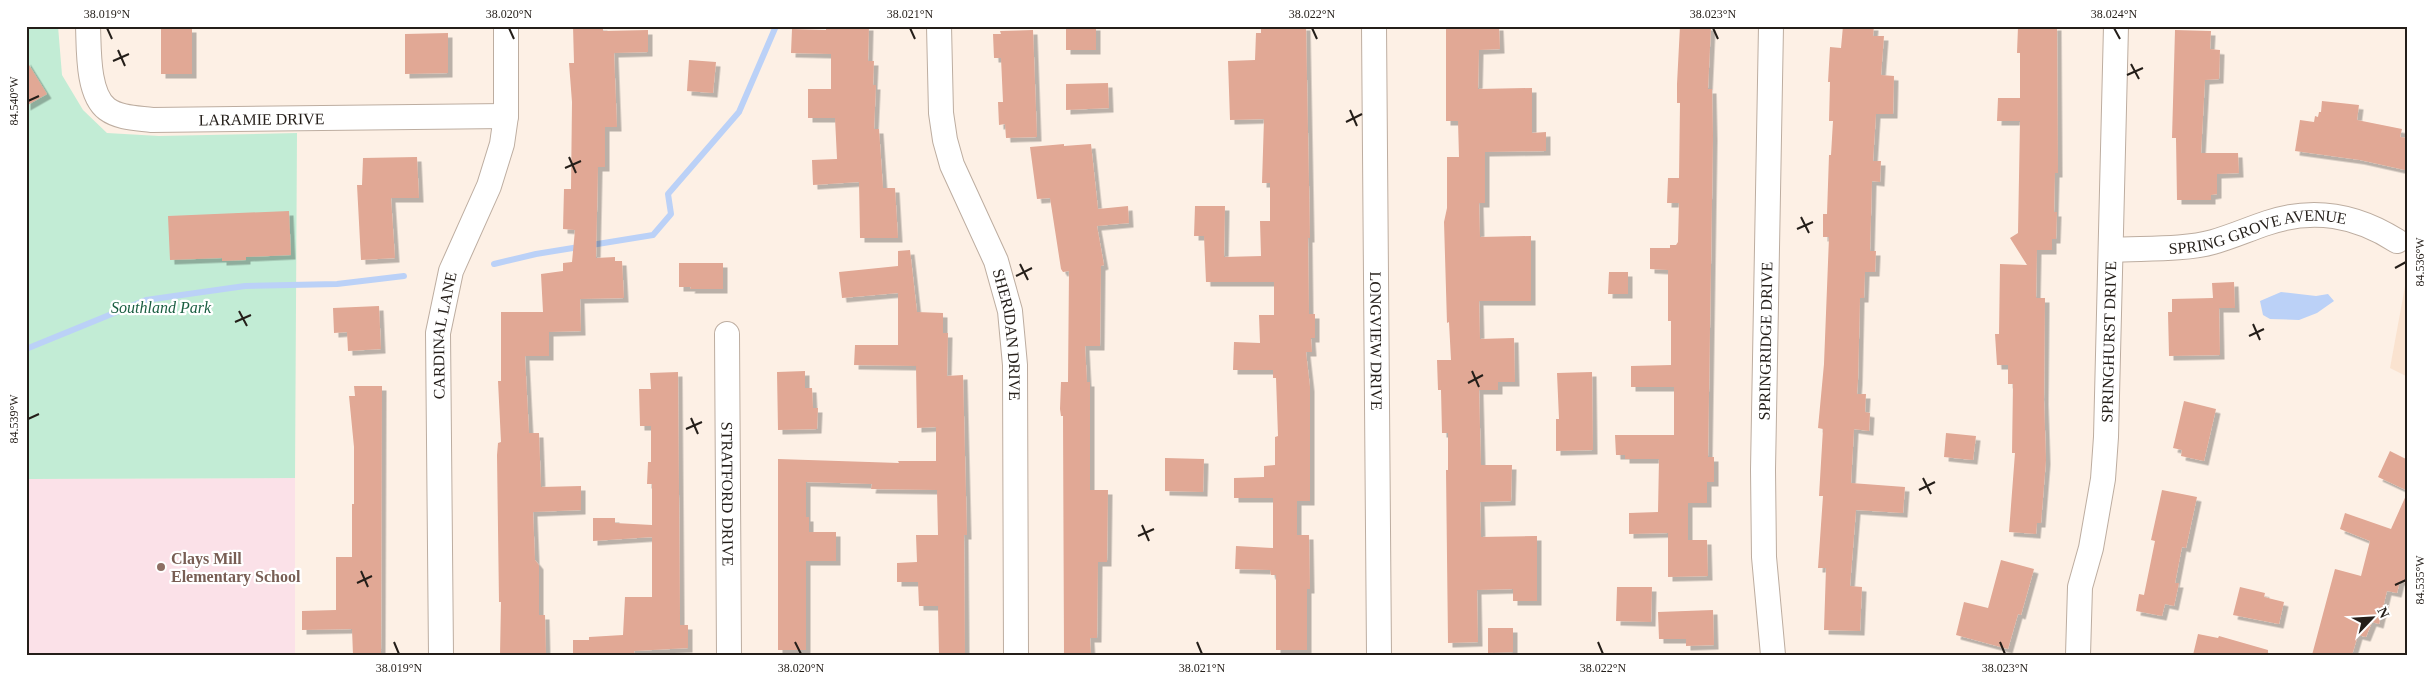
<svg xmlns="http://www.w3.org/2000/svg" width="2434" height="681" font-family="'Times New Roman',serif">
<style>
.built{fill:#fae3d0}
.education{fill:#fbe1e8}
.green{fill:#c2ecd5}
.water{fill:#bbd1f7}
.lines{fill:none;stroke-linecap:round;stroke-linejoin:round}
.stream{stroke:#bbd1f7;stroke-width:6}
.building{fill:#e1a895;filter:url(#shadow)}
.minor-casing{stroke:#bdada0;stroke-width:26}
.minor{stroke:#fff;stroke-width:24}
.ticks{fill:none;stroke:#241e19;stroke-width:2}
.education-dot{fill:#8d6e63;stroke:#fff;stroke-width:2}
.labels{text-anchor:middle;stroke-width:4.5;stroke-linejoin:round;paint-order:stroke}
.street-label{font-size:16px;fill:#241e19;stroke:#fff}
.park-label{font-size:16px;font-style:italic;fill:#1a5e41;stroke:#fff}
.education-label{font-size:16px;font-weight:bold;fill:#785e54;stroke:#fff;text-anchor:start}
.neatline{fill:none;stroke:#241e19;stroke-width:2}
.ticks-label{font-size:12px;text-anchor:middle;fill:#241e19}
</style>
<defs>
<filter id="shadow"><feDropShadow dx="4.5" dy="4.5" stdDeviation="0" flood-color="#0004"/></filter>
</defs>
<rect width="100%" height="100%" fill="#fdf0e5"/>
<path class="built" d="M 2408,270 L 2408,377 L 2390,368 Z"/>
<path class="education" d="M 295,478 L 295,655 L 26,655 L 26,479 Z"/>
<path class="green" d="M 26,26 L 58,26 L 62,75 L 83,110 L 107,133 L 159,136 L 297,133 L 295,478 L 26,479 Z"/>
<path class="water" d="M 2281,292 L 2316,296 L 2328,294 L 2334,301 L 2317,313 L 2299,320 L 2270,319 L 2263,315 L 2260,301 Z"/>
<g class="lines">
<path class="stream" d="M 494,264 L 536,254 L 653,235 L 671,214 L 668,194 L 739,112 L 776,26
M 26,349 L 146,300 L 245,286 L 337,284 L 404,276"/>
</g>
<path class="building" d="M 573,26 L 603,26 L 603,31 L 648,30 L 648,52 L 614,53 L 617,127 L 605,127 L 605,167 L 598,167 L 596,258 L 615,257 L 615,261 L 622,261 L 624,298 L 580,299 L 581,331 L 549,332 L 549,356 L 525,356 L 529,433 L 539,433 L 541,487 L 581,486 L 581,510 L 533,512 L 535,560 L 539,565 L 539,615 L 545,615 L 546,655 L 500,655 L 501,602 L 499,602 L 497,455 L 498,443 L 501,442 L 498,381 L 501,381 L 501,312 L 543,312 L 541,274 L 563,271 L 563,263 L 572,262 L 575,230 L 563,229 L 564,189 L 571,189 L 572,102 L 569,63 L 574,63 Z
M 826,26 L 869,26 L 868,61 L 874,61 L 873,85 L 876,85 L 874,129 L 879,129 L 883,188 L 895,188 L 898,238 L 860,238 L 859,182 L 813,185 L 812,160 L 837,159 L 835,118 L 808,118 L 808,89 L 831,89 L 831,54 L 791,53 L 792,29 L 826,30 Z
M 1066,26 L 1096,26 L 1096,50 L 1066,50 Z
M 1261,26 L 1306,26 L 1310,238 L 1308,238 L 1309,314 L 1315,314 L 1315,338 L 1311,338 L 1312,352 L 1306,352 L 1310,387 L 1310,501 L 1297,501 L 1297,535 L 1309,535 L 1310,589 L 1307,589 L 1307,650 L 1276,650 L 1276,575 L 1271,575 L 1270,570 L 1235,569 L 1236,546 L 1273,548 L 1273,498 L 1234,498 L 1234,478 L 1264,477 L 1264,466 L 1275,465 L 1275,437 L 1278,436 L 1276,378 L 1273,378 L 1273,370 L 1233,370 L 1234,342 L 1260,343 L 1259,315 L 1274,315 L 1274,282 L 1206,282 L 1204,236 L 1194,236 L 1195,206 L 1225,206 L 1224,257 L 1261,256 L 1260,221 L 1270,221 L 1270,183 L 1262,183 L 1264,119 L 1230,120 L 1228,61 L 1255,60 L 1256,33 L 1261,33 Z
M 1446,26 L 1499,26 L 1500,49 L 1479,50 L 1478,89 L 1532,88 L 1532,133 L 1546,132 L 1546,151 L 1485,152 L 1485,203 L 1479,203 L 1480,237 L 1531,236 L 1531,301 L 1479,301 L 1480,339 L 1514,338 L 1515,382 L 1498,382 L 1498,390 L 1479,390 L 1481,465 L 1512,465 L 1511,501 L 1480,502 L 1481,537 L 1537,536 L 1537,601 L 1513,601 L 1513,589 L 1477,590 L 1478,642 L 1448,643 L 1446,470 L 1448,470 L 1448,433 L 1442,433 L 1441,390 L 1438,390 L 1437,360 L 1451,360 L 1449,322 L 1447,323 L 1444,222 L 1447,208 L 1447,157 L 1459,157 L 1458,121 L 1446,121 Z
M 1680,26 L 1711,26 L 1708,89 L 1712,89 L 1713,136 L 1708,457 L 1714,457 L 1714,482 L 1707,482 L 1707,503 L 1688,503 L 1688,540 L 1707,540 L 1708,576 L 1668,577 L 1668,533 L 1629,534 L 1629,513 L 1658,512 L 1659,459 L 1625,459 L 1625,455 L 1616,455 L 1615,435 L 1674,435 L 1674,387 L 1631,387 L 1631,366 L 1671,365 L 1671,321 L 1668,321 L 1668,270 L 1650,269 L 1650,248 L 1670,248 L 1670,245 L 1676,245 L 1678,242 L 1679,203 L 1667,203 L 1668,178 L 1679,178 L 1680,103 L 1677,103 L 1677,84 Z
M 1843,26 L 1874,26 L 1873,36 L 1884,36 L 1881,75 L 1894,76 L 1893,114 L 1876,114 L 1873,161 L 1881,161 L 1880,182 L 1872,181 L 1870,251 L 1876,251 L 1875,272 L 1865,272 L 1864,298 L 1860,298 L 1858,380 L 1857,394 L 1866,394 L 1865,412 L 1870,413 L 1869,431 L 1854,429 L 1851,483 L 1905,487 L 1903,513 L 1856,510 L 1850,586 L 1862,587 L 1860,631 L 1824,630 L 1826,568 L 1818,568 L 1823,496 L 1819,496 L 1823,429 L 1818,428 L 1824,364 L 1829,237 L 1823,237 L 1823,214 L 1827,214 L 1829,155 L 1831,155 L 1833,121 L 1829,121 L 1830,82 L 1828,82 L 1830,47 L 1841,48 Z
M 2057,26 L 2058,173 L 2055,173 L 2054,212 L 2057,212 L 2056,239 L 2052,239 L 2052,250 L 2037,250 L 2036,298 L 2045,298 L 2044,400 L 2046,460 L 2041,523 L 2037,523 L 2036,534 L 2009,532 L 2015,453 L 2012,453 L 2013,384 L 2008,384 L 2008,365 L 1997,365 L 1995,334 L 1999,334 L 2000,264 L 2027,265 L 2010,238 L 2018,233 L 2020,121 L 1997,121 L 1998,98 L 2020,98 L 2020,53 L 2017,53 L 2018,27 Z
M 161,28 L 192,28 L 192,74 L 161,74 Z
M 1033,30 L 1037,137 L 1006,138 L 1005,124 L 999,125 L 998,102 L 1003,102 L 1001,58 L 994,58 L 993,34 L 1001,34 L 1000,31 Z
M 2175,30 L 2211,31 L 2210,49 L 2220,50 L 2219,79 L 2205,80 L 2201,153 L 2238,153 L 2239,173 L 2217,174 L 2217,194 L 2211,195 L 2211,200 L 2177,200 L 2176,138 L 2172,138 Z
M 448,33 L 448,73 L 405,74 L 405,34 Z
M 26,60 L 47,94 L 26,106 Z
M 689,60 L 716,62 L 713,93 L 687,91 Z
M 1108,83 L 1109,108 L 1066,110 L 1066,84 Z
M 2322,101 L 2359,105 L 2357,120 L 2402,129 L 2400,137 L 2408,138 L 2405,170 L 2360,160 L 2295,151 L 2300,120 L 2314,122 L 2315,116 L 2318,117 L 2319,112 L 2321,112 Z
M 1064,144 L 1064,146 L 1091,144 L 1098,209 L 1128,206 L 1129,223 L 1097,226 L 1104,265 L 1101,266 L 1100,346 L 1085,346 L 1087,382 L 1090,382 L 1090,490 L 1108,490 L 1107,562 L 1098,562 L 1097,638 L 1090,638 L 1091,655 L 1064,655 L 1063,416 L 1061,416 L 1060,409 L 1061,382 L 1068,382 L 1069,271 L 1063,272 L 1061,269 L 1050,198 L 1037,199 L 1030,147 Z
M 417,157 L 419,198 L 391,198 L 395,258 L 361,260 L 357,185 L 362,185 L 363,158 Z
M 289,211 L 291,255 L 246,257 L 246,260 L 222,261 L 222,258 L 170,260 L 168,216 Z
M 910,250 L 917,312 L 943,313 L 943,333 L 948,333 L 947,376 L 963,375 L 967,535 L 964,535 L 965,655 L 939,655 L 938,606 L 919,606 L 918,582 L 897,582 L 897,563 L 917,562 L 916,535 L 938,535 L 937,490 L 871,489 L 872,484 L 806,482 L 806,517 L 809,517 L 809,532 L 836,532 L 836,561 L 806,561 L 806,650 L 778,650 L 778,459 L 899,463 L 898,461 L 936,461 L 936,427 L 917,428 L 916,366 L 854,365 L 855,345 L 898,345 L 898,293 L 842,298 L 839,272 L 898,266 L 898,251 Z
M 679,263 L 723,263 L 723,289 L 690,289 L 691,287 L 679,287 Z
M 1609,272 L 1628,272 L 1628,294 L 1608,294 Z
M 2234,282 L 2235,308 L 2219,308 L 2220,355 L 2169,356 L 2168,312 L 2172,312 L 2172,299 L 2213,298 L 2212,283 Z
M 379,306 L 381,349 L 348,351 L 347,332 L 334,333 L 333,308 Z
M 805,371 L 805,388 L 812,388 L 813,408 L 818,408 L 817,429 L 778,430 L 777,372 Z
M 678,372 L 680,614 L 680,625 L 688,625 L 688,648 L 634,651 L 635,655 L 573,655 L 573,640 L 589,640 L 589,637 L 623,635 L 625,597 L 652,597 L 652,484 L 647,484 L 648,462 L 651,462 L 651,426 L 640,426 L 639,389 L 651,389 L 650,373 Z
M 1592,372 L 1593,450 L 1556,451 L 1556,419 L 1559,419 L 1557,373 Z
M 354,386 L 382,386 L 381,655 L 353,655 L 352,629 L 302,630 L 302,611 L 336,610 L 336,557 L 352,557 L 352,504 L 354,504 L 354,447 L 349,396 L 355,396 Z
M 2184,401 L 2216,409 L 2204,461 L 2181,456 L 2182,450 L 2173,448 Z
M 1946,433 L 1976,436 L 1973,460 L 1944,457 Z
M 2390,451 L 2408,460 L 2408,583 L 2400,581 L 2397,593 L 2387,591 L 2379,624 L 2372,622 L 2366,637 L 2358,635 L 2352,655 L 2312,655 L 2335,569 L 2361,576 L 2370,541 L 2340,529 L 2345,513 L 2391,529 L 2408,491 L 2378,477 Z
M 1165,458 L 1204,459 L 1203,492 L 1165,491 Z
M 2162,490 L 2197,497 L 2186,548 L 2182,547 L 2175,583 L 2179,583 L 2174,606 L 2165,604 L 2162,616 L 2136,611 L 2139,594 L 2144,595 L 2155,541 L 2151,540 Z
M 593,518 L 615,518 L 615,523 L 652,525 L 652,537 L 593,541 Z
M 2001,560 L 2034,569 L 2021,615 L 2018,614 L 2008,649 L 1956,635 L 1964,602 L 1988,608 Z
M 1617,587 L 1652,587 L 1651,622 L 1616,621 Z
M 2240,587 L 2265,593 L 2264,597 L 2284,602 L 2279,624 L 2233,615 Z
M 1713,610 L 1714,645 L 1686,646 L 1686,639 L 1659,639 L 1658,612 Z
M 1488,628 L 1513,628 L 1513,652 L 1488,653 Z
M 2198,634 L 2218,638 L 2219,636 L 2268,650 L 2268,655 L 2193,655 Z"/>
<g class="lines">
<g class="minor-casing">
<g id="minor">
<path id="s1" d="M 88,26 C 89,48 87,94 107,109 C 119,118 137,118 152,120 L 506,116"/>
<path id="s2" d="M 939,26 L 941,113 L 945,140 L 952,165 L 996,261 L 1010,311 L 1015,365 L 1016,655"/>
<path id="s3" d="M 1374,26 L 1379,655"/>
<path d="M 1771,26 L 1763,470 L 1764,557 L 1773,655"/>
<path id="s4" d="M 2111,250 C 2141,248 2185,250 2213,242 C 2231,237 2249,229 2267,223 C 2314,207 2356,215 2397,241"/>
<path id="s5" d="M 727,334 L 729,655"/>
<path id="s6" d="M 441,655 L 438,333 L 451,271 L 489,186 L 502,144 L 506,116 L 506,26"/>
<path id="s7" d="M 2078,655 L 2080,587 L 2091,548 L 2103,479 L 2106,437 L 2116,26"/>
</g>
</g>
<use href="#minor" class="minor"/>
</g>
<path class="ticks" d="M 107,28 L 112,39M 509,28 L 514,39M 910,28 L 915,39M 1312,28 L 1317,39M 1713,28 L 1718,39M 2114,28 L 2120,39M 118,50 L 125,66M 113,61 L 129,54M 2131,64 L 2139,79M 2127,75 L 2143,68M 28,101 L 39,96M 1350,110 L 1357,126M 1346,122 L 1362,114M 569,157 L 576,173M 565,168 L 581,161M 1801,217 L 1809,233M 1797,229 L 1813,222M 1020,264 L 1028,280M 2395,268 L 2406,262M 1016,276 L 1032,268M 239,311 L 247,326M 235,322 L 251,315M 2253,324 L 2260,340M 2249,336 L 2264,329M 1472,371 L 1479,387M 1468,383 L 1483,375M 691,418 L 698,434M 28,419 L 39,414M 686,429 L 702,422M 1923,478 L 1931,494M 1919,490 L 1935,482M 1142,525 L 1149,541M 1138,536 L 1154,529M 361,571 L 368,587M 357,583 L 372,576M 2395,585 L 2406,580M 394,642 L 399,654M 795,642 L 801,654M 1197,642 L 1202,654M 1598,642 L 1603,654M 2000,642 L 2005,654"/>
<circle class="education-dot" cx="161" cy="567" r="5"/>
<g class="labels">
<g class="street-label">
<text dy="6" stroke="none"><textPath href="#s1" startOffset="244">LARAMIE DRIVE</textPath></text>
<text dy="6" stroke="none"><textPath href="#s4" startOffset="149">SPRING GROVE AVENUE</textPath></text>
<text dy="6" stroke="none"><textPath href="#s2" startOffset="321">SHERIDAN DRIVE</textPath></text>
<text dy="6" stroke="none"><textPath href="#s6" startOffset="320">CARDINAL LANE</textPath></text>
<text dy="6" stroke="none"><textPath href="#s3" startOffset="315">LONGVIEW DRIVE</textPath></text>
<text transform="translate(1765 341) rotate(-89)" y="6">SPRINGRIDGE DRIVE</text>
<text dy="6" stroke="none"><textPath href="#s7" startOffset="316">SPRINGHURST DRIVE</textPath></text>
<text dy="6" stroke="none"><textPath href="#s5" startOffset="160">STRATFORD DRIVE</textPath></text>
</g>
<g class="park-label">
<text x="161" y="313">Southland Park</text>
</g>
<g class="education-label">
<text x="171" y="564">Clays Mill<tspan x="171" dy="18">Elementary School</tspan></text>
</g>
</g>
<rect width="2434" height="681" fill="none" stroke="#ffffff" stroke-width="55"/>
<g transform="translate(2372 618) rotate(65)" stroke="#ffffff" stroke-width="4" paint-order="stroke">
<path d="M0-4L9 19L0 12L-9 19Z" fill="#241e19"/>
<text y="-8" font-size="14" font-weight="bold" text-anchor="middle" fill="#241e19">N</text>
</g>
<rect x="28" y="28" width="2378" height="626" class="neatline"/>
<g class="ticks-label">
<text x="107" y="18">38.019°N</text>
<text x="509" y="18">38.020°N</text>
<text x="910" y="18">38.021°N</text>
<text x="1312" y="18">38.022°N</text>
<text x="1713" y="18">38.023°N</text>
<text x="2114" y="18">38.024°N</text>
<text transform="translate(14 101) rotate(-90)" y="4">84.540°W</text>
<text transform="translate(2420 262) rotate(-90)" y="4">84.536°W</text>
<text transform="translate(14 419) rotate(-90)" y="4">84.539°W</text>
<text transform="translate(2420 580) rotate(-90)" y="4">84.535°W</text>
<text x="399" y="672">38.019°N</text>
<text x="801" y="672">38.020°N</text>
<text x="1202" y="672">38.021°N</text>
<text x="1603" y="672">38.022°N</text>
<text x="2005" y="672">38.023°N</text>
</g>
</svg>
